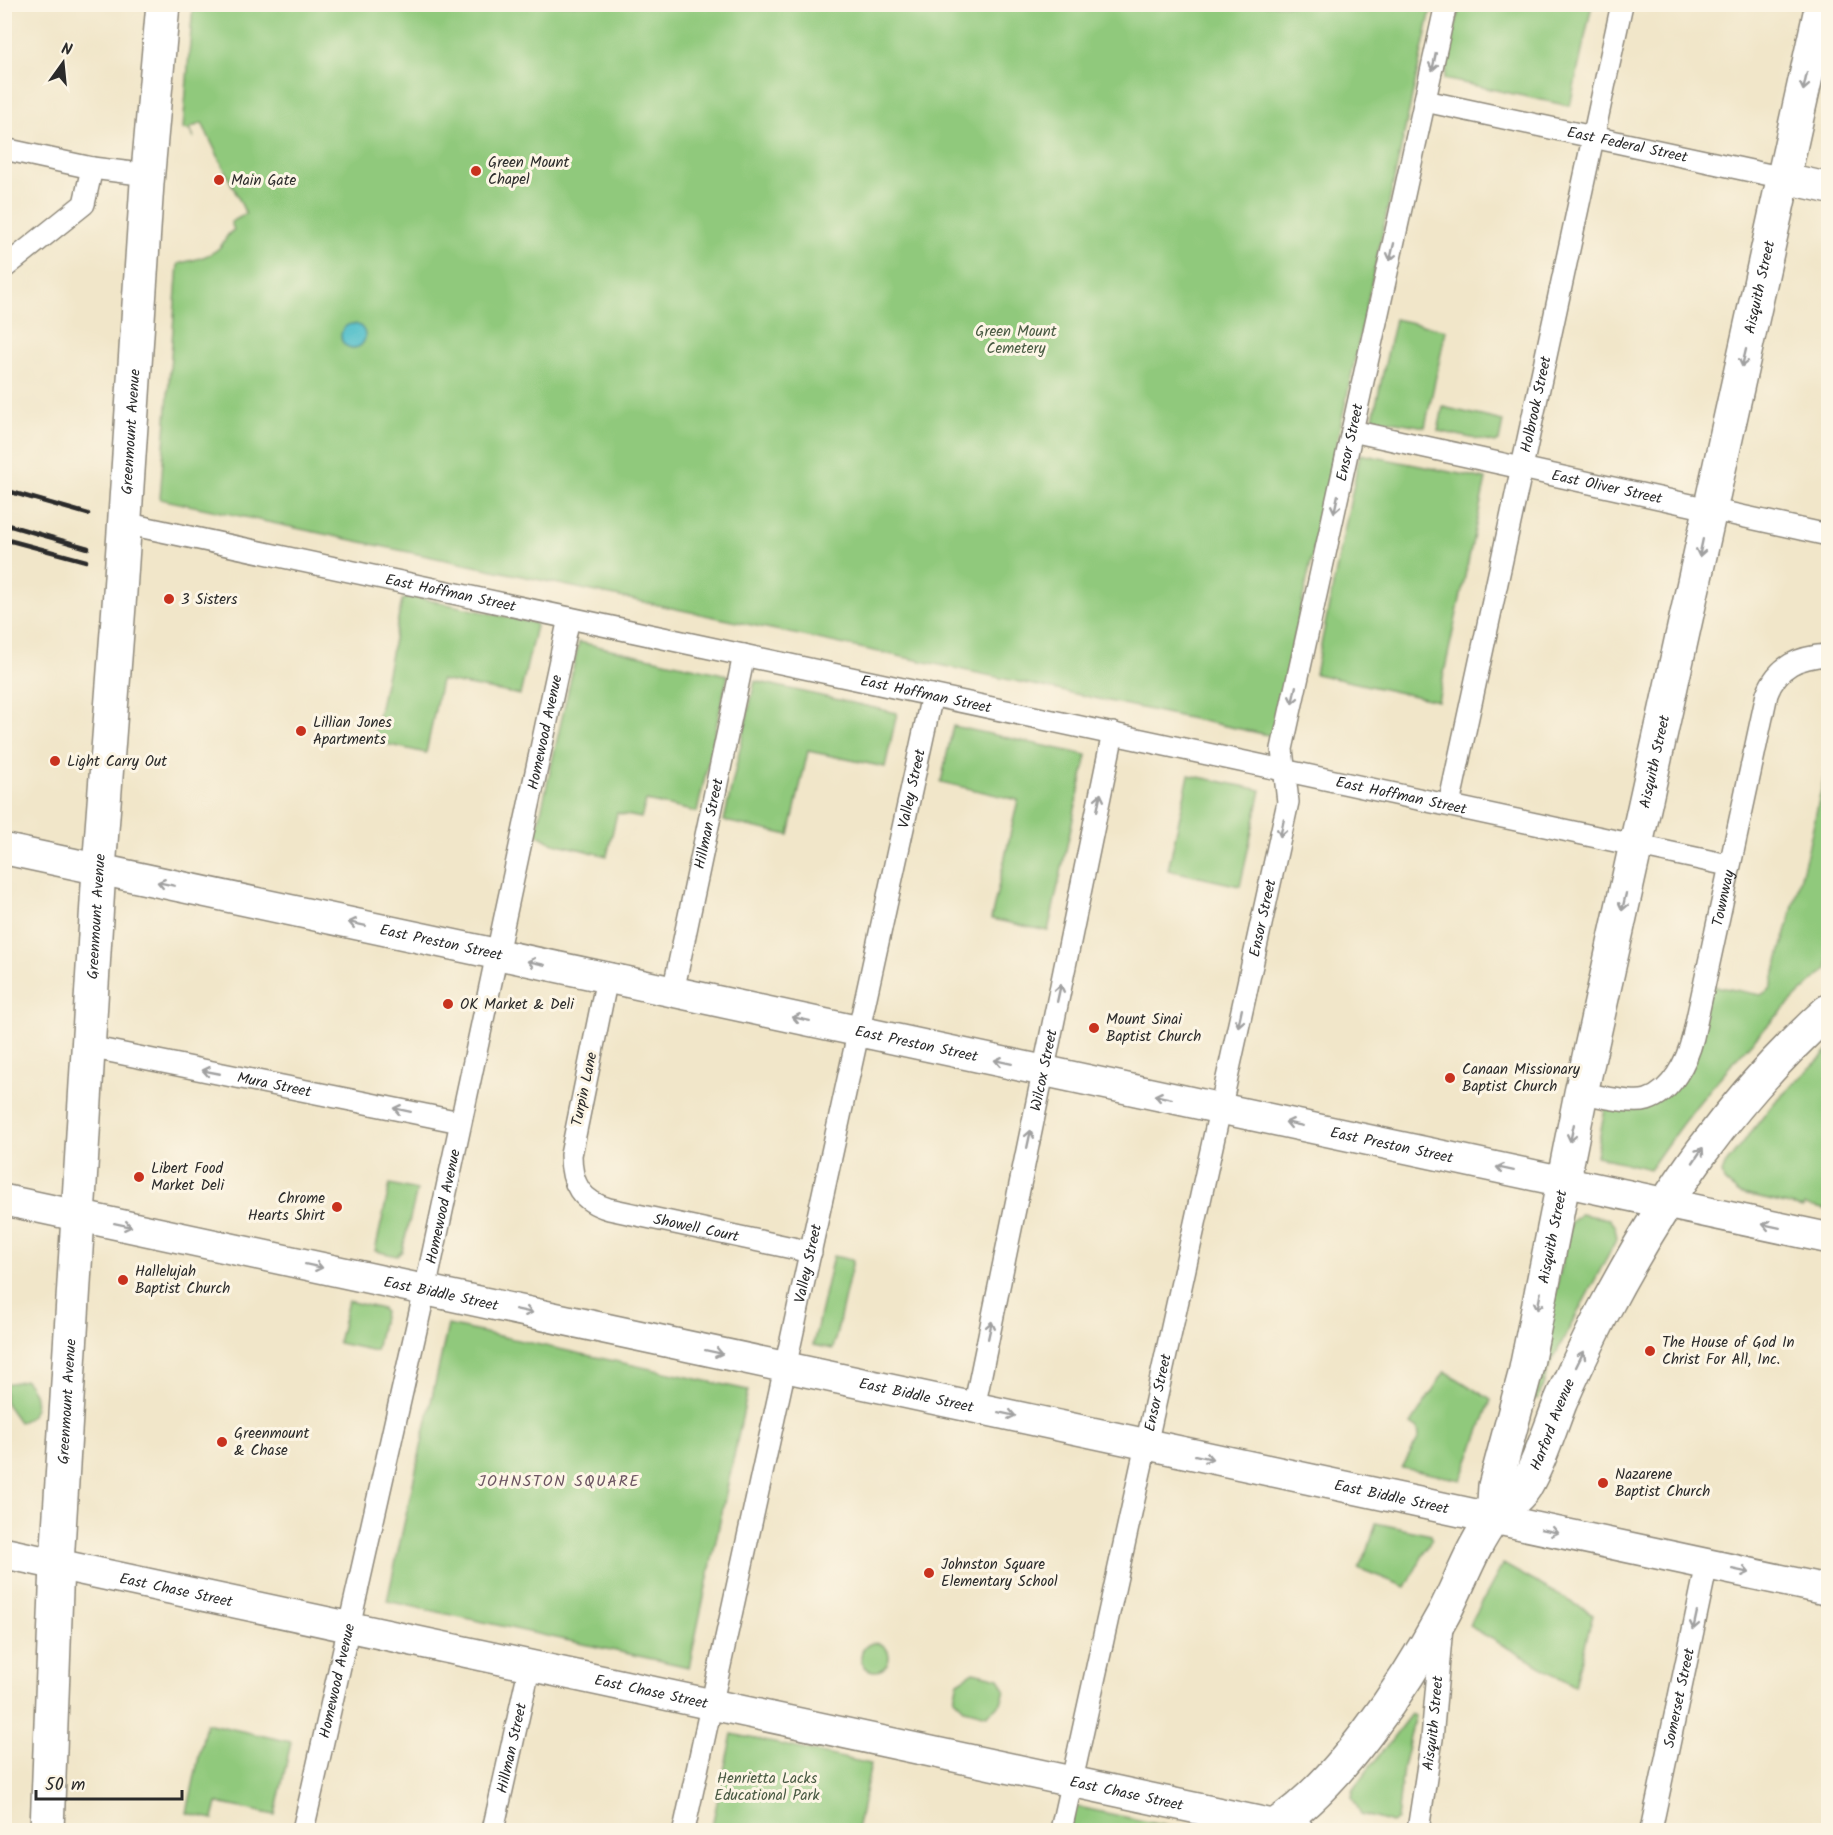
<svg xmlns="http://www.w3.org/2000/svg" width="1833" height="1835" font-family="Kalam,sans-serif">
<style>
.green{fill:#90c97c;stroke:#5e7a54;stroke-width:1.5}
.water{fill:#51bfca;stroke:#3e757a;stroke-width:1.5}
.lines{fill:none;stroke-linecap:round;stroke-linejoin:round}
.street-casing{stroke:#8e887a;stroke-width:24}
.secondary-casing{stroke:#8e887a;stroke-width:33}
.primary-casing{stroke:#8e887a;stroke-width:36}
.street{stroke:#fff;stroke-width:21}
.secondary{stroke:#fff;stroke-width:30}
.primary{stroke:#fff;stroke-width:33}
.rail{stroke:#2b2b2b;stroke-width:4.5}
.oneway{stroke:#a0a0a0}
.poi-dot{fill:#c8321e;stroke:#fcf5e5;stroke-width:2}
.labels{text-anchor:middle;stroke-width:6;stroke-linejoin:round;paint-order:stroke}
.street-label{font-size:15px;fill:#2b2b2b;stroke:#fcf5e5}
.poi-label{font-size:15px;fill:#2b2b2b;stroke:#fcf5e5;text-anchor:start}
.park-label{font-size:15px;fill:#495a43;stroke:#fcf5e5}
.neighbourhood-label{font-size:16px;letter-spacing:1.5px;fill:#6c5662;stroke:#fcf5e5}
</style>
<rect width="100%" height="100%" fill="#fcf5e5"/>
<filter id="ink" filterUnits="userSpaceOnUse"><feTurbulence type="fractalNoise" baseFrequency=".0167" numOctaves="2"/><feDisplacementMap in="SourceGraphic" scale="12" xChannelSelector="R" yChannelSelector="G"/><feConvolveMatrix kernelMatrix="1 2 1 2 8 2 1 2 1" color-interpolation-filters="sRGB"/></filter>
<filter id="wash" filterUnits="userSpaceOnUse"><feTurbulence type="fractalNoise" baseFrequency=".008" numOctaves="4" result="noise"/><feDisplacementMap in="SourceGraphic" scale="24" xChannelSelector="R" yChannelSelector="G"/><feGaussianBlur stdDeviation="1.35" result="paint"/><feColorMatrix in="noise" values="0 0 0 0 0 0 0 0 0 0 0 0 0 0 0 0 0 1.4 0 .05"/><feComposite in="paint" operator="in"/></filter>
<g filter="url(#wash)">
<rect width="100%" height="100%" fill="#f1e6c9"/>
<path class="green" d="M 193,5 L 1432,5 L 1273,736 L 160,499 L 178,264 C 191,260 208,258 219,248 C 226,242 225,234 234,230 L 231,222 L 246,214 L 202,123 L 190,128 L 194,138 L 189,130 L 183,129 Z
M 1460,5 L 1592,5 L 1570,106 L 1444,79 Z
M 1395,319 L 1446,330 L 1425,427 L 1373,418 Z
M 1443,407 L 1503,421 L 1499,441 L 1495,443 L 1438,431 Z
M 1360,454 L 1486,479 L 1438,701 L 1315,674 Z
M 410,596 L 534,623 L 536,626 L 520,695 L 441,680 L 426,753 L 373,741 L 402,600 Z
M 579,642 L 728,675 L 697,812 L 646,801 L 641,818 L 617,813 L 607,856 L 550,842 L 536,834 Z
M 755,681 L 897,713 L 885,767 L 808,751 L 789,835 L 724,821 Z
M 953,726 L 1087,755 L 1048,931 L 991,919 L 1018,800 L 941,782 Z
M 1828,759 L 1828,968 C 1759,1029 1702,1092 1650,1169 L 1596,1156 L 1606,1104 L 1654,1102 L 1710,985 L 1761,995 L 1771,988 L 1807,854 Z
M 1189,775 L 1261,790 L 1240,886 L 1168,870 Z
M 1828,1051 L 1828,1210 L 1804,1205 L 1803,1208 L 1738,1193 L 1724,1181 L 1722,1173 L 1725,1165 L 1774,1103 Z
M 390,1184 L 417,1190 L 402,1251 L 397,1256 L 375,1251 Z
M 1580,1214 L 1609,1219 L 1615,1227 L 1617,1238 L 1550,1365 L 1538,1399 L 1532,1398 L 1571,1222 Z
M 833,1256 L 853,1260 L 833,1349 L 813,1345 Z
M 348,1301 L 382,1309 L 384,1312 L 376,1351 L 338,1343 Z
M 448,1325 L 748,1390 L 689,1667 L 387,1601 Z
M 1445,1371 L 1491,1400 L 1461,1480 L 1402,1468 L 1419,1437 L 1418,1429 L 1411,1424 Z
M 25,1380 C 39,1394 41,1416 19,1422 L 5,1402 L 5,1384 Z
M 1376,1523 L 1431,1535 L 1432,1538 L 1406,1587 L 1358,1568 L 1368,1550 Z
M 1503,1564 L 1593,1614 L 1575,1686 L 1469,1626 Z
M861 1657a14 14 0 1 1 28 0a14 14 0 1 1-28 0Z
M 974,1672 L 999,1678 L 1005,1690 L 1001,1703 L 987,1715 L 965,1709 L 954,1698 L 958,1682 Z
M 1411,1714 L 1415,1716 L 1403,1767 L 1397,1819 L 1392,1823 L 1361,1814 L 1352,1797 L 1354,1788 Z
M 206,1723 L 291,1742 L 275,1815 L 217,1803 L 213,1819 L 187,1813 Z
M 732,1734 L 871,1764 L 857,1830 L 711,1830 Z
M 1074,1806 L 1185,1830 L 1069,1830 Z"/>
<path class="water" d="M341 336a12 12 0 1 1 24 0a12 12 0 1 1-24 0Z"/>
</g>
<g filter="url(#ink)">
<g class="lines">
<g class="street-casing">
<g id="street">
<path id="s1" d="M 1425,101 L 1784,178"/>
<path d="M 4,149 L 92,168 L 148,175"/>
<path d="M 4,268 L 84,204 L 92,168"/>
<path id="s2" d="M 1352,431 L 1828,535"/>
<path id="s3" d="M 124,523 L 1728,865"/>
<path id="s4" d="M 1449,805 L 1622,4"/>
<path id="s5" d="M 607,978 L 571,1155 C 571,1184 581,1201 609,1209 L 811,1252"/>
<path id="s6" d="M 673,992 L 744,655"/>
<path id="s7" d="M 89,1047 L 460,1122"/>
<path id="s8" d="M 1581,1093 C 1597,1095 1631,1105 1647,1100 C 1672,1092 1687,1061 1693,1037 L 1767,694 C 1778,665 1799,657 1828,655"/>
<path id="s9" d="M 974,1408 L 1113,733"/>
<path id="s10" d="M 303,1830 L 425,1290 L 569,618"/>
<path id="s11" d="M 493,1830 L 530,1665"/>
<path id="s12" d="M 684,1830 L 932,695"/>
<path id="s13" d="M 1061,1830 L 1288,802 L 1282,749 L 1446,4"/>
<path id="s14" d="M 1418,1830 L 1432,1739 L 1442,1626"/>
<path id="s15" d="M 1651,1830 L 1707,1564"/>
</g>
</g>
<g class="secondary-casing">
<g id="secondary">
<path d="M 1784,178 L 1828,188"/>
<path id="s16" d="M 4,849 L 1828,1238"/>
<path id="s17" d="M 4,1200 L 1828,1590"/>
<path id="s18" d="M 4,1553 L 1298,1830"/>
</g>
</g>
<g class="primary-casing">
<g id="primary">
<path id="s19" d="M 1493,1518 L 1495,1486 L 1525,1374 L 1581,1093 L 1822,4"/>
<path id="s20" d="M 47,1830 L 57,1564 L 99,869 L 120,592 L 147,183 L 163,4"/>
<path id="s21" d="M 1268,1830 C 1336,1790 1407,1682 1444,1613 C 1460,1583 1472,1546 1493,1519 C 1502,1507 1517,1500 1525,1487 C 1540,1461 1549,1432 1560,1403 C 1573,1372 1588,1342 1603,1312 C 1664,1196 1731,1099 1828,1011"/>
</g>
</g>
<use href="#street" class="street"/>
<use href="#secondary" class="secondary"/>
<use href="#primary" class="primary"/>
<path class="rail" d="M 4,490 L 88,514
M 4,524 L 88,548
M 4,539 L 86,561"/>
</g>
<defs><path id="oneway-shaft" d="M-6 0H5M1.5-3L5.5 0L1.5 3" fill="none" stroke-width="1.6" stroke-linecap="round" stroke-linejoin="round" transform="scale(1.5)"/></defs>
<g class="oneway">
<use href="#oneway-shaft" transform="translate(1434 62) rotate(102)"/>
<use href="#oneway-shaft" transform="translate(1805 82) rotate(102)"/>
<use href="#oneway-shaft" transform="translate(1392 252) rotate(103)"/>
<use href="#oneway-shaft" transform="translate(1744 358) rotate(103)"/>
<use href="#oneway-shaft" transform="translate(1336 504) rotate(102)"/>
<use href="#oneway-shaft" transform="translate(1701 548) rotate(102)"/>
<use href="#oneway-shaft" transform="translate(1294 695) rotate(102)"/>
<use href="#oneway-shaft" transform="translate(1099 802) rotate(-78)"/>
<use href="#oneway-shaft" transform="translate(1282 828) rotate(102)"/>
<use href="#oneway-shaft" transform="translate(166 884) rotate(-168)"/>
<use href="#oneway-shaft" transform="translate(1624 902) rotate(103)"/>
<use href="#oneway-shaft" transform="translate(357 924) rotate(-168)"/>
<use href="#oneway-shaft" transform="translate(536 963) rotate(-168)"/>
<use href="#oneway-shaft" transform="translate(1059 993) rotate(-78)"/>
<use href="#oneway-shaft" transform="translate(1240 1018) rotate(102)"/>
<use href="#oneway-shaft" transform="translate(801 1019) rotate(-168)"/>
<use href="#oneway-shaft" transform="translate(1003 1062) rotate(-168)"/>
<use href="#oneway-shaft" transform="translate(211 1072) rotate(-169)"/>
<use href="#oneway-shaft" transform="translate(1163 1097) rotate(-168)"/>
<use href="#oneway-shaft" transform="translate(402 1110) rotate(-168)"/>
<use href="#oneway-shaft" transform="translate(1294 1124) rotate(-168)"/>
<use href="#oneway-shaft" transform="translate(1572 1133) rotate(102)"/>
<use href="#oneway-shaft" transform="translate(1029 1139) rotate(-78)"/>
<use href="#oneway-shaft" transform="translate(1698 1155) rotate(-56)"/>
<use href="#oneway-shaft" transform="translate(1505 1169) rotate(-168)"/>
<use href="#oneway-shaft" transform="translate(123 1225) rotate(12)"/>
<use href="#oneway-shaft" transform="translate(1771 1226) rotate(-168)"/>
<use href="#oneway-shaft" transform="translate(314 1266) rotate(12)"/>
<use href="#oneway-shaft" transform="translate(1539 1301) rotate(101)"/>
<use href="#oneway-shaft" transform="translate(524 1311) rotate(12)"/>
<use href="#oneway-shaft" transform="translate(990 1330) rotate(-78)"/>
<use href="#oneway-shaft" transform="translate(714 1352) rotate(12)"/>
<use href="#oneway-shaft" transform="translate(1580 1359) rotate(-64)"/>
<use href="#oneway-shaft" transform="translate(1007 1414) rotate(12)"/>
<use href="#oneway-shaft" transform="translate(1204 1457) rotate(12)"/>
<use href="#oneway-shaft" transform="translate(1550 1531) rotate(12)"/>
<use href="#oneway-shaft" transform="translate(1741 1571) rotate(12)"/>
<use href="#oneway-shaft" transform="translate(1695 1621) rotate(102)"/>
</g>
</g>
<g class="poi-dot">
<circle cx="476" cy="171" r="6"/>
<circle cx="219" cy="180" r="6"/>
<circle cx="169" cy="599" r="6"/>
<circle cx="301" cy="731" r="6"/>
<circle cx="55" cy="761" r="6"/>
<circle cx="448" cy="1004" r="6"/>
<circle cx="1094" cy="1028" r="6"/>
<circle cx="1450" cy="1078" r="6"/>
<circle cx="139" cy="1177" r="6"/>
<circle cx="337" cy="1207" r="6"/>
<circle cx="123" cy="1280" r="6"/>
<circle cx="1650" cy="1351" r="6"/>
<circle cx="222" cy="1442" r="6"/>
<circle cx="1603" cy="1483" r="6"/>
<circle cx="929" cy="1573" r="6"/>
</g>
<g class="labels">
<g class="street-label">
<text dy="5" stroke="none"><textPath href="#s1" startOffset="207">East Federal Street</textPath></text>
<text dy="5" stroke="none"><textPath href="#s19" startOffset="1260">Aisquith Street</textPath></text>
<text dy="5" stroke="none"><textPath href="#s4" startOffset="410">Holbrook Street</textPath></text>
<text dy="5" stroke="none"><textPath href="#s20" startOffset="1401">Greenmount Avenue</textPath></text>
<text dy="5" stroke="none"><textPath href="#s13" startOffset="1420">Ensor Street</textPath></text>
<text dy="5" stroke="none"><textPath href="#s2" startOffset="261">East Oliver Street</textPath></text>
<text dy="5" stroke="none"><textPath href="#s3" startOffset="334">East Hoffman Street</textPath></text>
<text dy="5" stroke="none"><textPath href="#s3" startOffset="820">East Hoffman Street</textPath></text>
<text dy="5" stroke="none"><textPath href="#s10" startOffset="1124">Homewood Avenue</textPath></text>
<text dy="5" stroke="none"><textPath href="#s19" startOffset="774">Aisquith Street</textPath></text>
<text dy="5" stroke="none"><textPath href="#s12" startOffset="1066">Valley Street</textPath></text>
<text dy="5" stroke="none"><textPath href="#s3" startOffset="1306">East Hoffman Street</textPath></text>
<text dy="5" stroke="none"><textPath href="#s6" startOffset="172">Hillman Street</textPath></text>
<text dy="5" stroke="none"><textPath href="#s8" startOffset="290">Townway</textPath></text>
<text dy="5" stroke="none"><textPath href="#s20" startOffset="915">Greenmount Avenue</textPath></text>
<text dy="5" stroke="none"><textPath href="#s13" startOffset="934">Ensor Street</textPath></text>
<text dy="5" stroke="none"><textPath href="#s16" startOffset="447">East Preston Street</textPath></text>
<text dy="5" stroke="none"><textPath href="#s16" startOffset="933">East Preston Street</textPath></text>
<text dy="5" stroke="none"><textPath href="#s9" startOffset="345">Wilcox Street</textPath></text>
<text dy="5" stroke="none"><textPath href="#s7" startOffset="189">Mura Street</textPath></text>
<text transform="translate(584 1089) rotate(-78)" y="5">Turpin Lane</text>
<text dy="5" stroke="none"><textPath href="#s16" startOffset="1419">East Preston Street</textPath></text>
<text dy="5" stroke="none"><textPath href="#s10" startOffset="639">Homewood Avenue</textPath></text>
<text dy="5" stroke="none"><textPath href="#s5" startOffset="342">Showell Court</textPath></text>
<text dy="5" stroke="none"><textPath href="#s19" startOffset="288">Aisquith Street</textPath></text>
<text dy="5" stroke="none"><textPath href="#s12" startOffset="580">Valley Street</textPath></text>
<text dy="5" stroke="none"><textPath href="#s17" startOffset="447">East Biddle Street</textPath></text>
<text dy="5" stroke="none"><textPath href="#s13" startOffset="448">Ensor Street</textPath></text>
<text dy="5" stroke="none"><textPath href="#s17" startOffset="933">East Biddle Street</textPath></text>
<text dy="5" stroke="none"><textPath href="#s20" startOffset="429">Greenmount Avenue</textPath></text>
<text dy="5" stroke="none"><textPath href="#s21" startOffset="502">Harford Avenue</textPath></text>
<text dy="5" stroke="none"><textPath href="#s17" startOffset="1419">East Biddle Street</textPath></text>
<text dy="5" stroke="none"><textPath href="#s18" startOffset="176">East Chase Street</textPath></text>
<text dy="5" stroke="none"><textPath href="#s10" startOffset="153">Homewood Avenue</textPath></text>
<text dy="5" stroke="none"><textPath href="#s18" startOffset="662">East Chase Street</textPath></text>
<text dy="5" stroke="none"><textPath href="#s15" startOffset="135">Somerset Street</textPath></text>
<text dy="5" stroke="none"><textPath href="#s14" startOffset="108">Aisquith Street</textPath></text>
<text dy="5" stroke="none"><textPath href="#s11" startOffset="84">Hillman Street</textPath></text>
<text dy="5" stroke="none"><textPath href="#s18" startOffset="1148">East Chase Street</textPath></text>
</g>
<g class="poi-label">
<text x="488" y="167">Green Mount<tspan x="488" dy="17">Chapel</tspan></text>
<text x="231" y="185">Main Gate</text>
<text x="181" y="604">3 Sisters</text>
<text x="313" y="727">Lillian Jones<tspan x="313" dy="17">Apartments</tspan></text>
<text x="67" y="766">Light Carry Out</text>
<text x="460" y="1009">OK Market &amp; Deli</text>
<text x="1106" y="1024">Mount Sinai<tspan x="1106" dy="17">Baptist Church</tspan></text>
<text x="1462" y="1074">Canaan Missionary<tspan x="1462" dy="17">Baptist Church</tspan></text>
<text x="151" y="1173">Libert Food<tspan x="151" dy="17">Market Deli</tspan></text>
<text x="325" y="1203" text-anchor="end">Chrome<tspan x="325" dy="17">Hearts Shirt</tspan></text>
<text x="135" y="1276">Hallelujah<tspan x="135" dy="17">Baptist Church</tspan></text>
<text x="1662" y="1347">The House of God In<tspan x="1662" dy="17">Christ For All, Inc.</tspan></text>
<text x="234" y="1438">Greenmount<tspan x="234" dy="17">&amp; Chase</tspan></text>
<text x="1615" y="1479">Nazarene<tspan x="1615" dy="17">Baptist Church</tspan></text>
<text x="941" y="1569">Johnston Square<tspan x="941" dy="17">Elementary School</tspan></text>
</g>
<g class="park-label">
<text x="1016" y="336">Green Mount<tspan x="1016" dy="17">Cemetery</tspan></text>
<text x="767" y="1783">Henrietta Lacks<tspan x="767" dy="17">Educational Park</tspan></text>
</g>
<g class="neighbourhood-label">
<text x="559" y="1486">JOHNSTON SQUARE</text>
</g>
</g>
<rect width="1833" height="1835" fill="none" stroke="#fcf5e5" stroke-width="24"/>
<g transform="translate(63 63) rotate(15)" stroke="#fcf5e5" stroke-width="4.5" paint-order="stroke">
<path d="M0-4.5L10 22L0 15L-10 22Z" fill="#2b2b2b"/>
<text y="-9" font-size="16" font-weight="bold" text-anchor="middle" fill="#2b2b2b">N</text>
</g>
<path d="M36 1790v9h146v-9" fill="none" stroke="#2b2b2b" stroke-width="3"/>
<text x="45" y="1790" font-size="18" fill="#2b2b2b" stroke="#fcf5e5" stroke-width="4.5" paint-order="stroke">50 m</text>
</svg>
